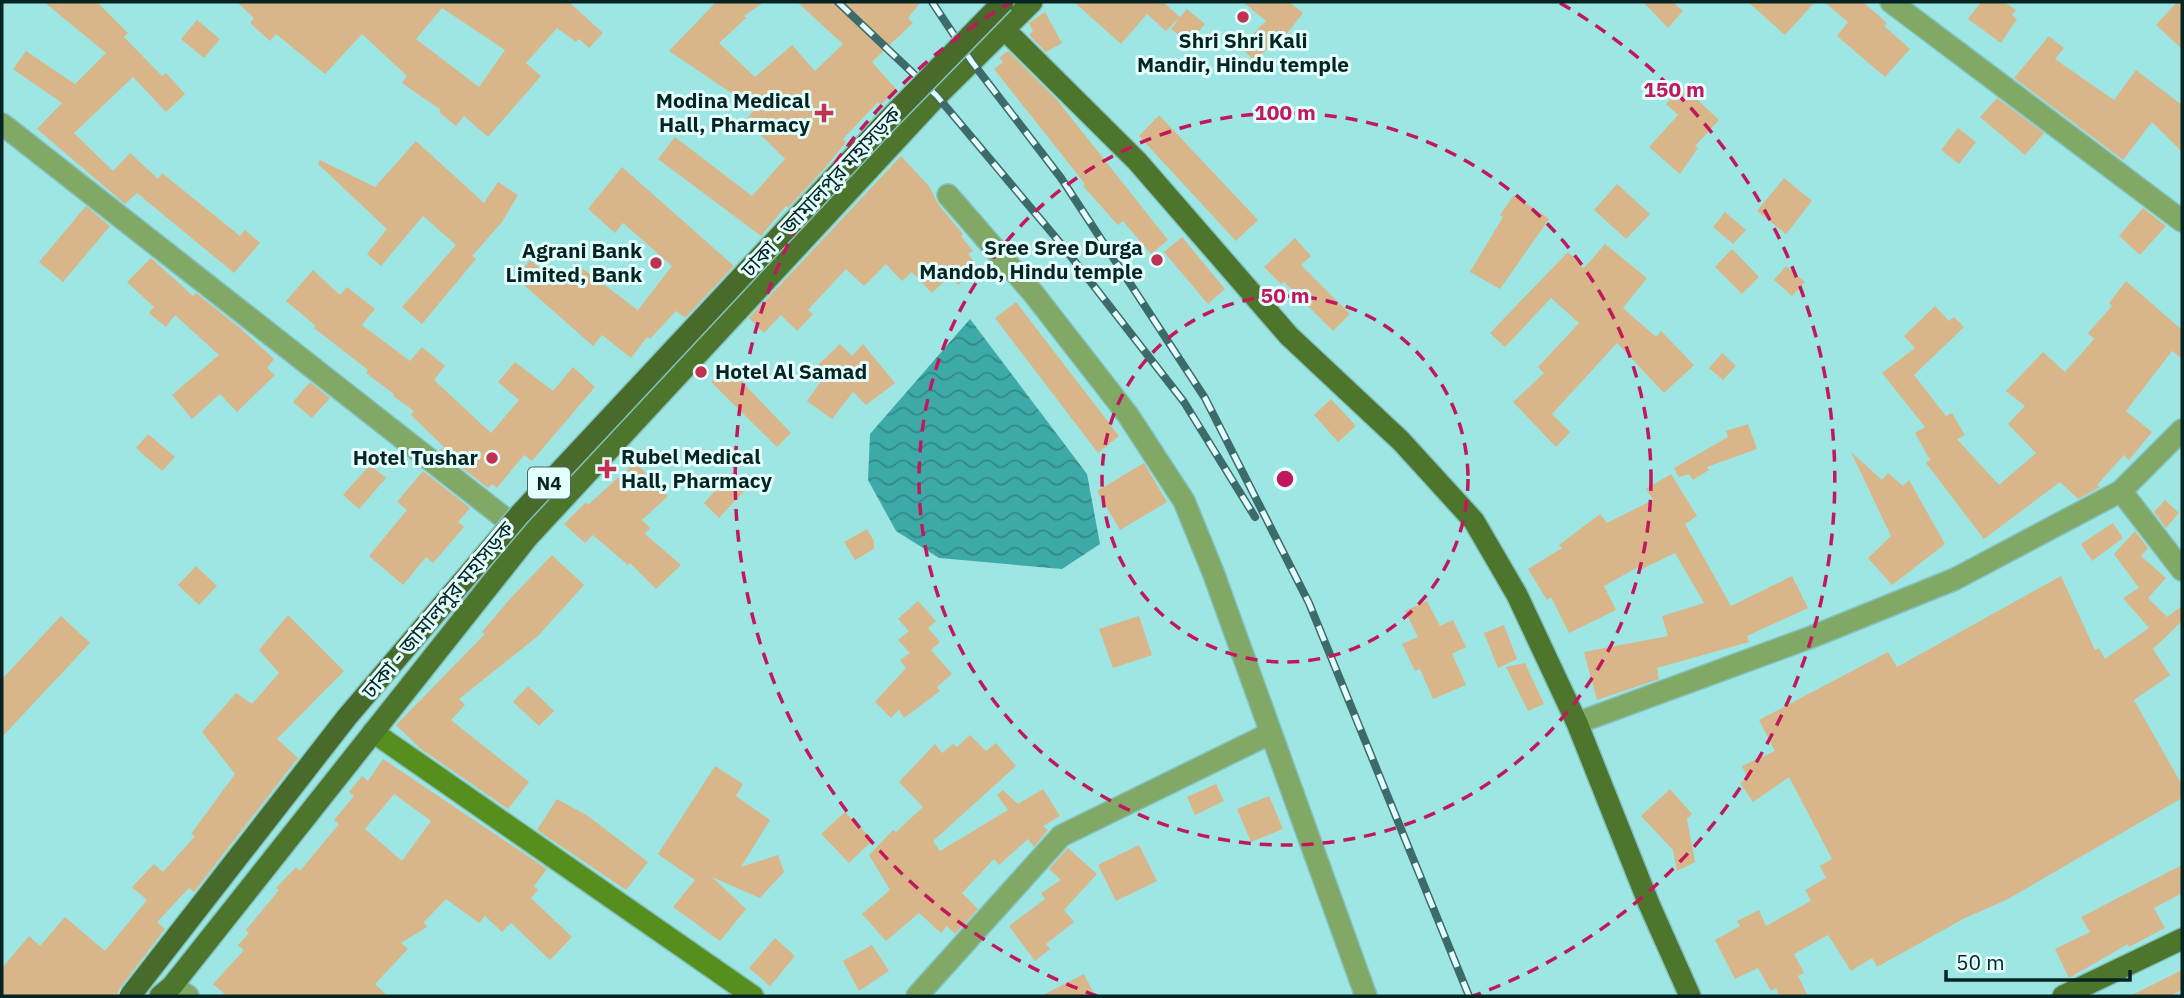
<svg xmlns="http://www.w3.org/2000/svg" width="2184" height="998" font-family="'IBM Plex Sans','Noto Sans Bengali',sans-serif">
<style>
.water{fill:url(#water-waves)}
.building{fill:#d8b689;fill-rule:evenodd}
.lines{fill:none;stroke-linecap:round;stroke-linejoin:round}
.minor-casing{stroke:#82c3c0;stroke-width:24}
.secondary-casing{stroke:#82c3c0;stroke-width:24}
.primary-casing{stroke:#82c3c0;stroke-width:24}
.minor{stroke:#82a866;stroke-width:21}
.secondary{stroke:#578f1f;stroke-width:21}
.primary{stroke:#4d752b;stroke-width:21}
.rail-casing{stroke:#3d6b6a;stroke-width:8}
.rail{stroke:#e3fefd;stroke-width:5;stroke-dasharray:16;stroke-linecap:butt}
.trunk-bridge-casing{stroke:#82c3c0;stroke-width:24;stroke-linecap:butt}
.trunk-bridge{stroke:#486a2a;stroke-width:21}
.ring{fill:none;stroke:#c2185b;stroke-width:3.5;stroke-dasharray:12 9}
.poi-dot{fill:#c13151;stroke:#e3fefd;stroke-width:2.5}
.labels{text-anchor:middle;stroke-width:6;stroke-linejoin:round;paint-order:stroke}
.shield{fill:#e3fefd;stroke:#486564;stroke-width:2}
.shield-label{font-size:19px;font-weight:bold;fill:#052423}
.poi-label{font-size:21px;font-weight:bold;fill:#052423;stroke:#e3fefd;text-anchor:end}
.street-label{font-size:21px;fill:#052423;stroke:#e3fefd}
.centre{fill:#c2185b;stroke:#e3fefd;stroke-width:3.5}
.ring-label{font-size:21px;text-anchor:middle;font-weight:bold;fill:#c2185b;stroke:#e3fefd;stroke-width:6;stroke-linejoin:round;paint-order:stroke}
</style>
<defs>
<pattern id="water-waves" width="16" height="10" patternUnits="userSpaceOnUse" patternTransform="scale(1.75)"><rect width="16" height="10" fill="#3daaa8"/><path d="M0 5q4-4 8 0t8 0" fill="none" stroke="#318a88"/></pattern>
</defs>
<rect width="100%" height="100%" fill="#9ee6e3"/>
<path class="water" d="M 970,319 L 1087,474 L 1100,544 L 1062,569 L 939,558 L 896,531 L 868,480 L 870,434 Z"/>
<path class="building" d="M 44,2 L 97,2 L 128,33 L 124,37 L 162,76 L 166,73 L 185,94 L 166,112 L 133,77 L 74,133 L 113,171 L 130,153 L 158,179 L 162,173 L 240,236 L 245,230 L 260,243 L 234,273 L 137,193 L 125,204 L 37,129 L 62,103 L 13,69 L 26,51 L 75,84 L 106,53 Z
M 237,2 L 569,2 L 603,33 L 589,48 L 579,39 L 576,42 L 557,28 L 526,63 L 541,76 L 488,137 L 464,116 L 456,126 L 439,112 L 441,110 L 402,83 L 407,76 L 362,34 L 325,74 L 276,34 L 270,41 L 250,23 L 254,18 ZM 442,8 L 505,50 L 479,87 L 416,39 Z
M 716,2 L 764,2 L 744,16 L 746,18 L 719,43 L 755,77 L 792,45 L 815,71 L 843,44 L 797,2 L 921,2 L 908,18 L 913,23 L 872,62 L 897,90 L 880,105 L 878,102 L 843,139 L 846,142 L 825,168 L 788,208 L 786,206 L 761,236 L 658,159 L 675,137 L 752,196 L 785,159 L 746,120 L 755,109 L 669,51 Z
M 1074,2 L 1163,2 L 1180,17 L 1187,9 L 1205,24 L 1189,43 L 1171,29 L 1180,17 L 1166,31 L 1147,14 L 1121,44 Z
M 1243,2 L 1289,2 L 1303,13 L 1285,36 L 1282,34 L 1255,61 L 1240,47 L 1266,21 Z
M 1643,2 L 1673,2 L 1683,11 L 1668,28 Z
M 1748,2 L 1815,2 L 1785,35 Z
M 1824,2 L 1863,2 L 1887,23 L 1884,26 L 1910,49 L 1885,77 L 1837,36 L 1848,22 Z
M 1981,2 L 2004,2 L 2016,10 L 2012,15 L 2017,19 L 2001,43 L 1968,19 Z
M 2177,2 L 2182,2 L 2182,49 L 2156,25 Z
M 1045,12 L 1062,43 L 1046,52 L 1029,35 L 1033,31 L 1029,23 Z
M 197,20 L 220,39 L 204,58 L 181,39 Z
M 2049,36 L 2064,48 L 2055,59 L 2114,100 L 2136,70 L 2182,105 L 2182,152 L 2152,122 L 2123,160 L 2014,78 Z
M 1008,51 L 1057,100 L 1168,240 L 1151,254 L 1123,221 L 1118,225 L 1083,186 L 1085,184 L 994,69 L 1003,62 L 999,58 Z
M 1683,86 L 1719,120 L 1695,146 L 1698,148 L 1680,174 L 1649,147 L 1678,115 L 1666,104 Z
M 1997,98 L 2044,133 L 2025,155 L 1980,117 Z
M 1159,115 L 1258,220 L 1236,241 L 1139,136 Z
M 1958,128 L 1976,142 L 1959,164 L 1941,150 Z
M 416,141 L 484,203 L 498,182 L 518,195 L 502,222 L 472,256 L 476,259 L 422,324 L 402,307 L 456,245 L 423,216 L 381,266 L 367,254 L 387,229 L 318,164 L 320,160 L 375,187 Z
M 901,156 L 929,186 L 938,204 L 963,234 L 961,236 L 973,251 L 968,254 L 979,268 L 958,285 L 951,275 L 932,293 L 912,272 L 902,281 L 886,264 L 864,286 L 846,269 L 808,310 L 813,314 L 797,331 L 781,315 L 764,333 L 749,318 Z
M 622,167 L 734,266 L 685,318 L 676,311 L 650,339 L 647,337 L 631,358 L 602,335 L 593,346 L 516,278 L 530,260 L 558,283 L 575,263 L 638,310 L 672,266 L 623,223 L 615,233 L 588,209 Z
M 1784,178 L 1812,201 L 1786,234 L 1757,211 Z
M 1617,184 L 1650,214 L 1626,239 L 1594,210 Z
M 1514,195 L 1549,219 L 1500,289 L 1470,272 L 1503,217 L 1500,215 Z
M 86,206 L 110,226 L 63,282 L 39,262 Z
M 2143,208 L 2166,226 L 2140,255 L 2119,236 Z
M 1725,212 L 1746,230 L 1733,244 L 1713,227 Z
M 1182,237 L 1225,289 L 1208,304 L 1164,252 Z
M 1295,238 L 1311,256 L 1301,265 L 1350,314 L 1333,331 L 1284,282 L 1281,284 L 1264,267 Z
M 1605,244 L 1647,278 L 1623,308 L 1656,337 L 1661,331 L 1694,365 L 1664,393 L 1617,343 L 1552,414 L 1570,432 L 1556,447 L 1513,402 L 1544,373 L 1538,367 L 1579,323 L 1551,298 L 1505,347 L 1490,333 L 1568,252 L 1584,268 Z
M 1732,249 L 1759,277 L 1742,294 L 1715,267 Z
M 151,258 L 193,296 L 196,293 L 239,327 L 274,359 L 267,368 L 275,375 L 237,412 L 220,394 L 192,419 L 172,395 L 219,355 L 175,315 L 166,327 L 149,313 L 154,307 L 127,282 Z
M 1786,266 L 1805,282 L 1792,296 L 1774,280 Z
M 313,270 L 340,295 L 347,287 L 375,309 L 362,325 L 410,361 L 422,347 L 445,366 L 434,380 L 491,433 L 519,400 L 498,382 L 515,362 L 553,391 L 573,367 L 595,387 L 532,461 L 524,455 L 497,488 L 492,484 L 488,488 L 440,451 L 444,447 L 411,415 L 414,411 L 393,396 L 394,394 L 366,373 L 368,370 L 314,328 L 316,326 L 286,301 Z
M 2126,281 L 2182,330 L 2182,359 L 2172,351 L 2126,411 L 2152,432 L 2129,460 L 2124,455 L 2097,485 L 2100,487 L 2078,499 L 2060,482 L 1984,539 L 1926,463 L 1930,460 L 1915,433 L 1925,427 L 1882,373 L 1915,348 L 1904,336 L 1935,306 L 1949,321 L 1954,317 L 1964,327 L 1914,375 L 1946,416 L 1952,413 L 1965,435 L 1957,439 L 1999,485 L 2036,453 L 2008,424 L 2025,406 L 2006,391 L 2043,352 L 2065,372 L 2094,339 L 2088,333 L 2112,306 L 2109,303 Z
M 1016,302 L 1119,436 L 1098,453 L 995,318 Z
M 840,344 L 852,356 L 863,344 L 895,383 L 866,405 L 853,392 L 832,419 L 807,401 L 825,376 L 816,367 Z
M 1722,353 L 1736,366 L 1723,380 L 1709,368 Z
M 727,366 L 791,433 L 777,447 L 711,382 Z
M 310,382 L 330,398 L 312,418 L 293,402 Z
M 1331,399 L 1356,426 L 1338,442 L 1314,415 Z
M 1748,424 L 1757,449 L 1707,467 L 1709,470 L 1693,480 L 1689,474 L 1679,477 L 1674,468 L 1728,437 L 1726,431 Z
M 148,434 L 175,457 L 162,471 L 136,448 Z
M 1851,452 L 1882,480 L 1888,473 L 1903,486 L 1909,480 L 1945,544 L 1892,585 L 1868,558 L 1891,536 Z
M 635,462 L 668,496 L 642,520 L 650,528 L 645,534 L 681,565 L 656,589 L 630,563 L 628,565 L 593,535 L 585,543 L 564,524 L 586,502 L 588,505 Z
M 1144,463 L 1167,502 L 1120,530 L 1097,491 Z
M 370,465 L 386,478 L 359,509 L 343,495 Z
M 423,471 L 470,508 L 458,522 L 464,527 L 433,563 L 426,557 L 403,585 L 369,556 L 407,510 L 397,502 Z
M 733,472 L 749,486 L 719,518 L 704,503 Z
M 1671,474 L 1697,516 L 1685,524 L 1731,606 L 1792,576 L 1808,608 L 1747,636 L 1749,642 L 1657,668 L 1659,679 L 1597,700 L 1584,652 L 1668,636 L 1662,616 L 1704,603 L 1675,553 L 1640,570 L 1638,567 L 1604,586 L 1616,610 L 1569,633 L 1551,597 L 1547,600 L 1528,569 L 1562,548 L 1559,545 L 1600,514 L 1607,523 L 1653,500 L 1646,489 Z
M 2165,500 L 2179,513 L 2166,528 L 2154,512 Z
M 2113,523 L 2123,538 L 2092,561 L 2081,544 Z
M 867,529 L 874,541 L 874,549 L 855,560 L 844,542 Z
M 2135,531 L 2148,548 L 2141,556 L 2166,578 L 2148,598 L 2167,617 L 2182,606 L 2182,621 L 2153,649 L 2170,675 L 2134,700 L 2182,785 L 2182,798 L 2008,899 L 1963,919 L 1877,967 L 1872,958 L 1851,971 L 1828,935 L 1794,954 L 1804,973 L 1798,976 L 1808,996 L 1779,996 L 1776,988 L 1771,991 L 1758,968 L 1735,979 L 1715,940 L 1740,926 L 1737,921 L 1759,910 L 1766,926 L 1811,901 L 1805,890 L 1826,878 L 1820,866 L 1832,859 L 1789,777 L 1753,802 L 1740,783 L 1748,778 L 1742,766 L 1775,751 L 1759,720 L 1888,652 L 1897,667 L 2061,576 L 2095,650 L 2099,648 L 2105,659 L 2149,628 L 2123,598 L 2139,588 L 2114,554 Z
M 552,555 L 584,585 L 538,636 L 459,699 L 465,705 L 451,720 L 529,782 L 508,809 L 421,749 L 396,725 L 485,634 L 482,632 L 510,599 Z
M 196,566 L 217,586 L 199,605 L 178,585 Z
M 918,601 L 936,621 L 928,628 L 940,642 L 931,650 L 952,674 L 937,687 L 940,691 L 904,718 L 899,710 L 891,718 L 875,702 L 906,668 L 900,660 L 910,653 L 898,640 L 909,631 L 898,619 Z
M 1427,601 L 1440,626 L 1453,620 L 1466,647 L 1452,654 L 1466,685 L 1433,699 L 1420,669 L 1415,671 L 1402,644 L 1418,637 L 1405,611 Z
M 288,615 L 344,671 L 277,739 L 298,758 L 194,892 L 189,888 L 157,922 L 165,929 L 120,988 L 117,996 L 2,996 L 2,968 L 29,936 L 40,946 L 65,917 L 105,951 L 147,900 L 132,887 L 154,864 L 163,872 L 195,836 L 191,834 L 235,774 L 202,732 L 236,693 L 252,704 L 279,673 L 259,650 Z
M 61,616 L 90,643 L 2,737 L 2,679 Z
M 1139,616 L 1152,655 L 1113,668 L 1099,629 Z
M 1504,625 L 1517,659 L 1498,668 L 1484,633 Z
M 1525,663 L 1544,704 L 1528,711 L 1506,667 Z
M 528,686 L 554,711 L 539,726 L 513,702 Z
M 970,735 L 986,751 L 996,743 L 1016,766 L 933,841 L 940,851 L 1008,810 L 997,795 L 1003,790 L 1018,804 L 1043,789 L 1060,816 L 1043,826 L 1048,830 L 1034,847 L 1028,839 L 999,865 L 994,859 L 962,893 L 978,909 L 955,934 L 947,926 L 941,933 L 919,913 L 886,941 L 862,914 L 890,890 L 869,855 L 893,830 L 896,832 L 923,807 L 899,782 L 935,744 L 942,753 L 953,744 L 957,747 Z
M 383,759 L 547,869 L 534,886 L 538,890 L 531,898 L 572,937 L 550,960 L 511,923 L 502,932 L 485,916 L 479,923 L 446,899 L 424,922 L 427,927 L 401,943 L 408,949 L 375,984 L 388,996 L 227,996 L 213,984 L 244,950 L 238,945 L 249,933 L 246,930 L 279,890 L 276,888 L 296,867 L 300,871 L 339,824 L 334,820 L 354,796 L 349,792 L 362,776 L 368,781 ZM 394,794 L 431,821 L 402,861 L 365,829 Z
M 715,766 L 743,784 L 736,796 L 770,820 L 741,867 L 778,855 L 784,872 L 760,898 L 712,877 L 746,909 L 720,941 L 673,907 L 695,880 L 658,854 Z
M 1216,784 L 1224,801 L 1195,815 L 1187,797 Z
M 1670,789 L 1692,814 L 1687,819 L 1695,862 L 1677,871 L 1673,850 L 1641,816 Z
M 1269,796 L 1283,829 L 1251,842 L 1237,809 Z
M 557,799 L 588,816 L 648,862 L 626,890 L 537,830 Z
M 845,812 L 873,840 L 849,863 L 821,834 Z
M 1139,845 L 1157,881 L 1116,901 L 1098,865 Z
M 1068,848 L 1097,874 L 1064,910 L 1074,922 L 1046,944 L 1050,949 L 1035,961 L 1009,926 L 1045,899 L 1041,893 L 1061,880 L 1049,869 Z
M 2182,865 L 2182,893 L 2154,908 L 2165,928 L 2129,947 L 2128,944 L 2069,978 L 2055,949 L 2090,932 L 2081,917 Z
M 775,938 L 795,956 L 770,986 L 749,968 Z
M 872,945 L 889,971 L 859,991 L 843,961 Z
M 2182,970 L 2182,990 L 2170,996 L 2130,996 Z
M 1084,974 L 1095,996 L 1041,996 Z"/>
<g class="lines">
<g class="minor-casing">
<path id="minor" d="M 1891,2 L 2182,221
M 2,124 L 526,535
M 948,195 L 1033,293 L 1128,415 L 1184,501 L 1213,572 L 1366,996
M 2121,491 L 2182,570
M 1577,723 L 1814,636 L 1955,579 L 2121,491 L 2182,430
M 172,986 L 188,996
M 917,996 L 1061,836 L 1271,733"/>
</g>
<g class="secondary-casing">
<path id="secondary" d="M 373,732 L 753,996"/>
</g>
<g class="primary-casing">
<path id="primary" d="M 1005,30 L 1137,161 L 1289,336 L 1401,441 L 1474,521 L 1517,595 L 1577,723 L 1649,904 L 1690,996
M 160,996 L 172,986 L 528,537 L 937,96 L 1032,2
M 2063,996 L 2182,939"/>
</g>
<use href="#minor" class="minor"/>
<use href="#secondary" class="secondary"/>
<use href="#primary" class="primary"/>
<g class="rail-casing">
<path id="rail" d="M 838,2 L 937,96 L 1062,245 L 1184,402 L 1255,517
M 932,2 L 972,62 L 1061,178 L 1205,398 L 1309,603 L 1469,996"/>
</g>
<use href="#rail" class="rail"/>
<g class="trunk-bridge-casing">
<path id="trunk-bridge" d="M 130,996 L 347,717 L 520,514 L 886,122 L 1003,2"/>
</g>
<use href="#trunk-bridge" class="trunk-bridge"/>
</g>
<g class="ring">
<circle cx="1285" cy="479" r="183"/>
<circle cx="1285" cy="479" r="366"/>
<path d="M1097 996A550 550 0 0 1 1010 3M1560 3A550 550 0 0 1 1473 996"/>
</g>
<g class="poi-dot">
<circle cx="1243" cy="17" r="7"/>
<path d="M820.5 102.5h7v7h7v7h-7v7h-7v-7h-7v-7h7z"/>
<circle cx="1157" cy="260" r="7"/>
<circle cx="656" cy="263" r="7"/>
<circle cx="701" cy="372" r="7"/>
<circle cx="492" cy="458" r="7"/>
<path d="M603.5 458.5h7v7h7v7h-7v7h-7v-7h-7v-7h7z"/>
</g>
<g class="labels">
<rect class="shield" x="528" y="467.5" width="42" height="31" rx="5"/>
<g class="shield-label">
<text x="549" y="490">N4</text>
</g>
<g class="poi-label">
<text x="1243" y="48" text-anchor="middle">Shri Shri Kali<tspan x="1243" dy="24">Mandir, Hindu temple</tspan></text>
<text x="810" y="108">Modina Medical<tspan x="810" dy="24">Hall, Pharmacy</tspan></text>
<text x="1143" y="255">Sree Sree Durga<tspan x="1143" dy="24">Mandob, Hindu temple</tspan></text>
<text x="642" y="258">Agrani Bank<tspan x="642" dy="24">Limited, Bank</tspan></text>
<text x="715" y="379" text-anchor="start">Hotel Al Samad</text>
<text x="621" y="464" text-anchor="start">Rubel Medical<tspan x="621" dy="24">Hall, Pharmacy</tspan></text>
<text x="478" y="465">Hotel Tushar</text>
</g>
<g class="street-label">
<text transform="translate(821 192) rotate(-47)" y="7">ঢাকা - জামালপুর মহাসড়ক</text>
<text transform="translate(438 610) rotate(-50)" y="7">ঢাকা - জামালপুর মহাসড়ক</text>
</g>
</g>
<circle cx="1285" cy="479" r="10" class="centre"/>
<g class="ring-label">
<text x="1674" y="97">150 m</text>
<text x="1285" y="120">100 m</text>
<text x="1285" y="303">50 m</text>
</g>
<rect width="2184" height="998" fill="none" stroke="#052423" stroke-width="7"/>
<path d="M1946 970v10h184v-10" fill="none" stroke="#052423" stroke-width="3.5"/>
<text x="1956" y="970" font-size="21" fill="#052423" stroke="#e3fefd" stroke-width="5" paint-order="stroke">50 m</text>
</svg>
